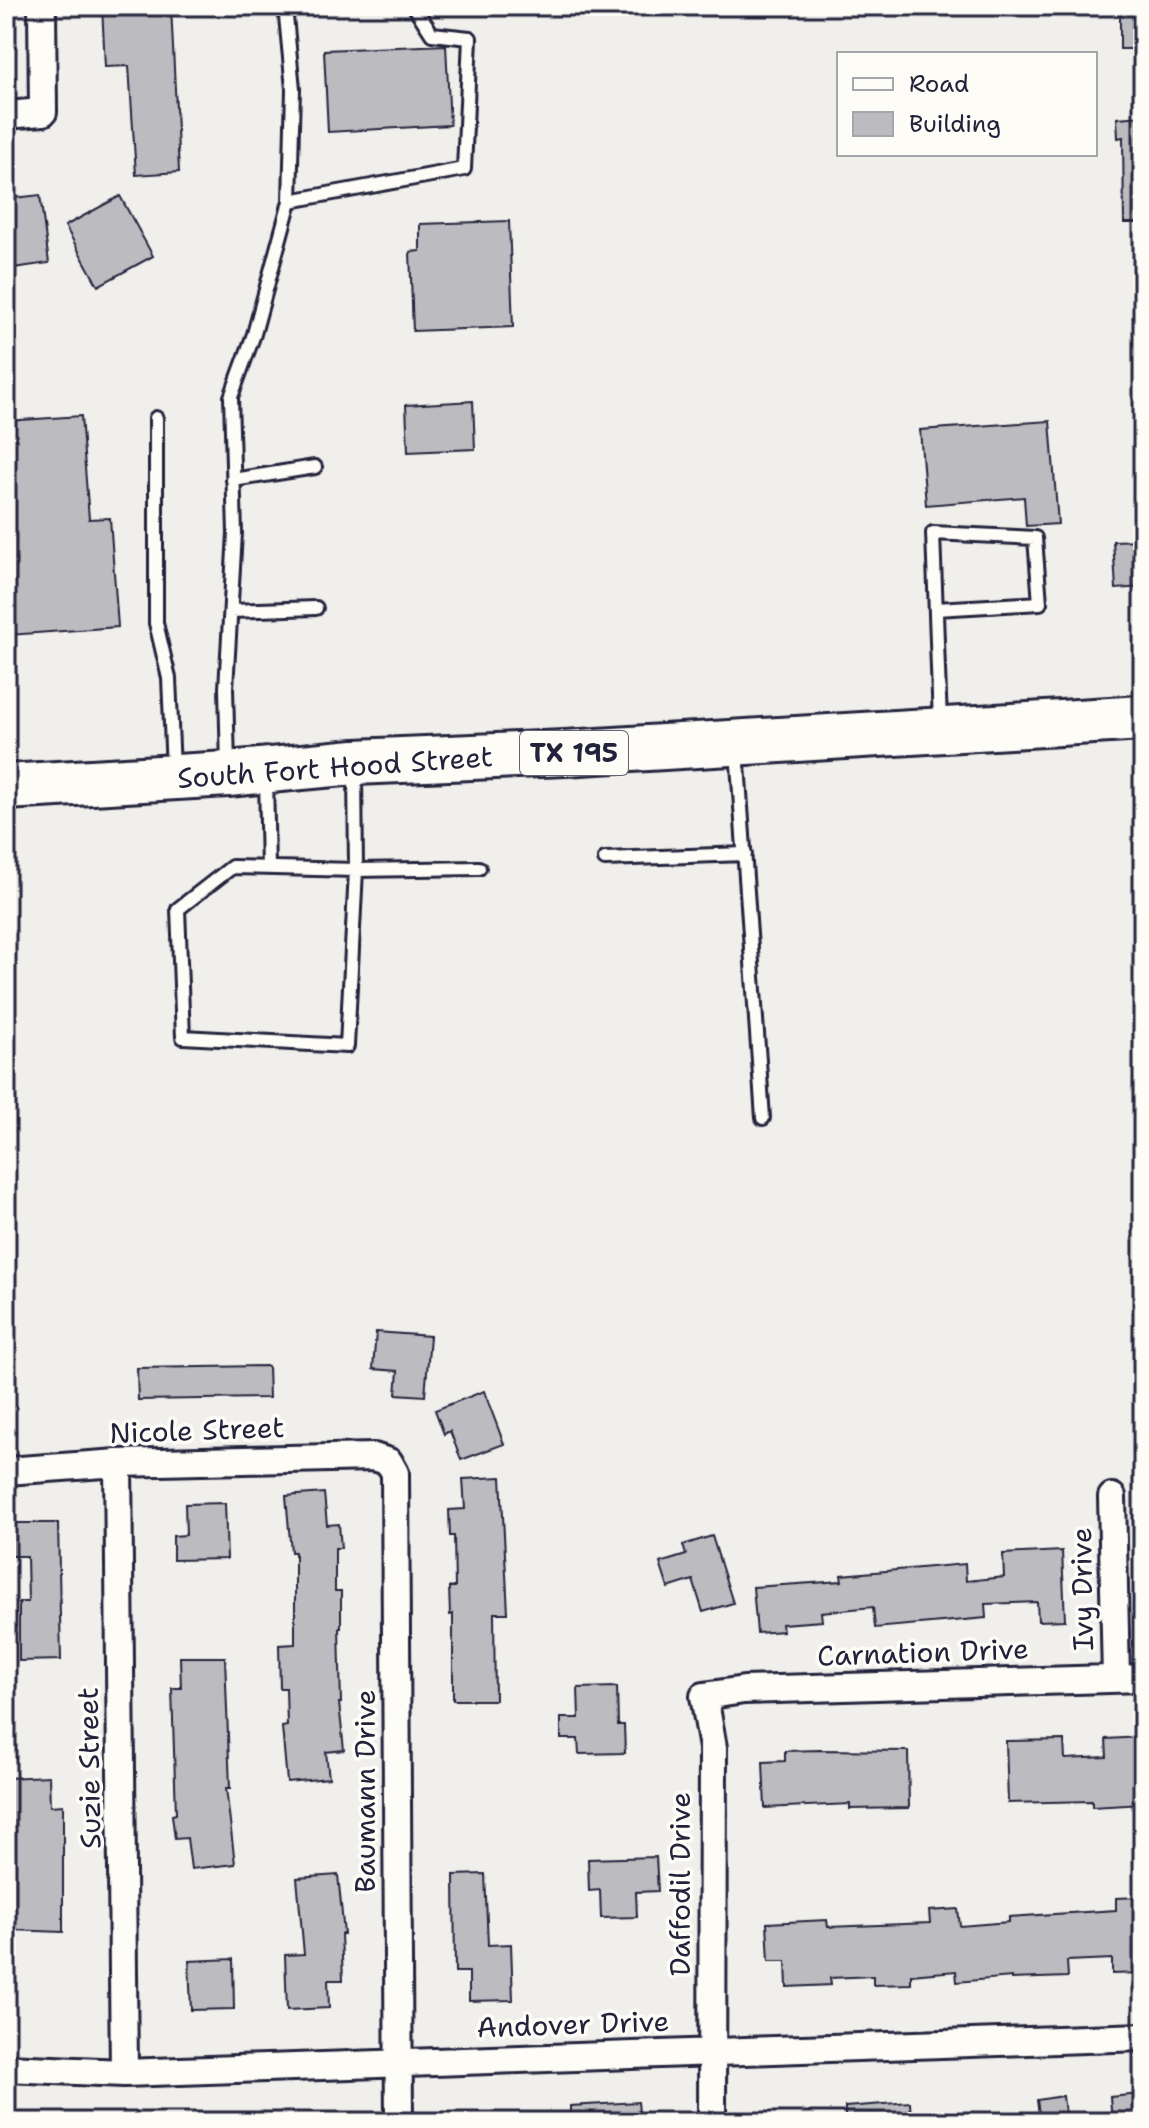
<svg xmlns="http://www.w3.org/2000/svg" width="1149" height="2128" font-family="'Shantell Sans',sans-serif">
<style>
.building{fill:#bcbcc0;stroke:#22223b;stroke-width:2}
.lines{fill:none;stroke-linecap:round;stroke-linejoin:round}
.lane-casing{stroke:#22223b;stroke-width:18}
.street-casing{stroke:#22223b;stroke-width:32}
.highway-casing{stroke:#22223b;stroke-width:50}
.lane{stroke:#fdfcf7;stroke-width:12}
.street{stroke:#fdfcf7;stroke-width:26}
.highway{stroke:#fdfcf7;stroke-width:44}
.labels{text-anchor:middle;stroke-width:7;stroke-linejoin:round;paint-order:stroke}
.shield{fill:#fdfcf7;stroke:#646373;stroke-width:2}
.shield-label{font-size:26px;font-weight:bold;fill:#22223b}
.street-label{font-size:28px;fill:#22223b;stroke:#fdfcf7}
</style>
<rect width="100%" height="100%" fill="#f0efec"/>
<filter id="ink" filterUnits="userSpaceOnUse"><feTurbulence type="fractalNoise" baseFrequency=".0125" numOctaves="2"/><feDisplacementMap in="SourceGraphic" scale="16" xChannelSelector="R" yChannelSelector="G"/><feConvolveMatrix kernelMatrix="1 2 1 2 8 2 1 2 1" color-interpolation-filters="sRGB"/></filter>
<g filter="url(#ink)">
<path class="building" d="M 102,6 L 171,6 L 179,172 L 136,175 L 129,66 L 105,67 Z
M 1120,6 L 1143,6 L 1143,49 L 1120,49 Z
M 446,45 L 450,125 L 328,132 L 324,50 Z
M 1143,116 L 1143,223 L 1124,223 L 1123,137 L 1118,138 L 1117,118 Z
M 40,195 L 49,263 L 6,269 L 6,199 Z
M 120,196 L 153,256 L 98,286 L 65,226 Z
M 509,221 L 513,327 L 413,331 L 410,252 L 420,251 L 420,224 Z
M 473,401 L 475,449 L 408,452 L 406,405 Z
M 81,416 L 89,519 L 110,518 L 118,627 L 9,635 L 6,597 L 6,421 Z
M 1050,421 L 1058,524 L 1026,526 L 1024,497 L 926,505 L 920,430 Z
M 1143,540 L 1143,587 L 1116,589 L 1113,541 Z
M 376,1332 L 430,1336 L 425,1396 L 396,1394 L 398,1371 L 373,1369 Z
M 268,1366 L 269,1398 L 138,1400 L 137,1368 Z
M 484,1391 L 504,1444 L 461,1460 L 450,1431 L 444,1434 L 435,1410 Z
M 501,1477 L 508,1613 L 494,1613 L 495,1700 L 453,1700 L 453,1614 L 450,1615 L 449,1587 L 455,1587 L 454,1536 L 450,1536 L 449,1510 L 465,1509 L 463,1479 Z
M 324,1493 L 327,1525 L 339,1524 L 341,1548 L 335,1548 L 335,1591 L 341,1591 L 341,1628 L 339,1628 L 341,1703 L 339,1703 L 344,1750 L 326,1752 L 329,1778 L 287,1782 L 282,1727 L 287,1726 L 286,1688 L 280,1688 L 279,1645 L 295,1644 L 295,1552 L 291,1552 L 286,1496 Z
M 225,1503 L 227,1559 L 173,1560 L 173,1536 L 186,1535 L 185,1504 Z
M 12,1523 L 58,1523 L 61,1660 L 19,1661 L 19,1602 L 28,1602 L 27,1556 L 12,1556 Z
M 712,1536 L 733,1603 L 703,1612 L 693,1580 L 668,1588 L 660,1563 L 686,1555 L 683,1545 Z
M 1062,1551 L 1065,1620 L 1038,1621 L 1037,1602 L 985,1604 L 986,1618 L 875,1628 L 873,1607 L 821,1612 L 822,1621 L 782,1624 L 783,1631 L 757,1633 L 753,1587 L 842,1581 L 841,1575 L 965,1564 L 966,1581 L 1004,1577 L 1003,1554 Z
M 180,1657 L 225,1657 L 230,1788 L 226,1788 L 235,1864 L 191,1869 L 187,1838 L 175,1839 L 172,1815 L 176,1814 L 172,1688 L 181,1688 Z
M 617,1687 L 618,1725 L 624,1725 L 625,1753 L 579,1754 L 578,1739 L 561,1739 L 561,1718 L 579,1718 L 578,1688 Z
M 1141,1737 L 1143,1804 L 1092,1807 L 1092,1801 L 1008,1803 L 1006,1741 L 1064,1740 L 1065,1759 L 1107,1757 L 1106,1739 Z
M 820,1750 L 908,1751 L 909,1808 L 850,1809 L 850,1804 L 765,1808 L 763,1762 L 785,1761 L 785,1751 Z
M 49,1776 L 50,1806 L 63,1805 L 63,1932 L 10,1930 L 11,1834 L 7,1834 L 6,1778 Z
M 656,1857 L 658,1891 L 636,1892 L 637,1917 L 601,1918 L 600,1890 L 589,1891 L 588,1859 Z
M 485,1874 L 488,1945 L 511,1944 L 513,2000 L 469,2001 L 469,1972 L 455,1972 L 454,1875 Z
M 338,1875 L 344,1934 L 341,1934 L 343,1980 L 328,1980 L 329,2008 L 287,2010 L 285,1955 L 304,1954 L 297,1878 Z
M 1140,1897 L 1143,1973 L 1112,1974 L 1112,1959 L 1067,1961 L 1068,1977 L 1011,1979 L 1011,1977 L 957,1982 L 956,1971 L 911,1975 L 911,1984 L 873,1985 L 873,1976 L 830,1978 L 831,1985 L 787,1987 L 786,1961 L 769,1961 L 767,1923 L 827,1920 L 828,1927 L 930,1923 L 929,1911 L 958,1909 L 960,1926 L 1009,1922 L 1009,1917 L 1116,1910 L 1116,1898 Z
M 233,1959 L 234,2009 L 191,2010 L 189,1961 Z
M 1140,2094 L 1142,2122 L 1112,2122 L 1110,2097 Z
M 1063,2096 L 1066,2122 L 1040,2122 L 1037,2100 Z
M 638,2102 L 640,2122 L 570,2122 L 570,2106 Z
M 910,2102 L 911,2122 L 845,2122 L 845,2107 Z"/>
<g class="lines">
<g class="lane-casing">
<path id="lane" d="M 290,201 L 464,169 L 470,38 L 432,34 L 414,6
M 156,418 L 156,623 L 169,678 L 173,770
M 233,480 L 315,467
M 936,609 L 1040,603 L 1035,538 L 933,533 L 940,723
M 231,611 L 316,608
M 737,750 L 763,1118
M 228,766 L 226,688 L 235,533 L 231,397 L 254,334 L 290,201 L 293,89 L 285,6 L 288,6
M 355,770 L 356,870 L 479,868
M 266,779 L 268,868
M 605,859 L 745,854
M 232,867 L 356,870 L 347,1046 L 183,1037 L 178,909 Z"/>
</g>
<g class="street-casing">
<path id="street" d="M 6,115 L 43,112 L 42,6
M 118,1463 L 124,2073
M 6,1471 L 118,1463 L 374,1457 L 389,1462 L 395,1473 L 399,2122
M 1112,1497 L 1116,1678
M 6,2068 L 124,2073 L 1143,2037
M 712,2122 L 713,1748 L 704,1696 L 744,1690 L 1143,1678"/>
</g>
<g class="highway-casing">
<path id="highway" d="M 6,787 L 228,774 L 355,762 L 565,753 L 1143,718"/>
</g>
<use href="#lane" class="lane"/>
<use href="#street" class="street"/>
<use href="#highway" class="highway"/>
</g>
</g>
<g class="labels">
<rect class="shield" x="520" y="731" width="108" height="44" rx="6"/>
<g class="shield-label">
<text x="574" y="762">TX 195</text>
</g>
<g class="street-label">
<text transform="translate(335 767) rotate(-4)" y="10">South Fort Hood Street</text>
<text transform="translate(197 1430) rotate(-2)" y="10">Nicole Street</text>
<text transform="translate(1082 1589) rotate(-91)" y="10">Ivy Drive</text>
<text transform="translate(923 1652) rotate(-2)" y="10">Carnation Drive</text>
<text transform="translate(89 1768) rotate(-91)" y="10">Suzie Street</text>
<text transform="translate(365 1791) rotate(-90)" y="10">Baumann Drive</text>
<text transform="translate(680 1884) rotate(-90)" y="10">Daffodil Drive</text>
<text transform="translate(573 2024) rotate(-2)" y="10">Andover Drive</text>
</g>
</g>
<rect width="1149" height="2128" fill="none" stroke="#fdfcf7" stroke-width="32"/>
<rect x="16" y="16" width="1117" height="2096" fill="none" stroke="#22223b" stroke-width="3" filter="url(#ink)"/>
<rect x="837" y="52" width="260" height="104" fill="#fdfcf7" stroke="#a5a5ac" stroke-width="2"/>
<rect x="853" y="78" width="40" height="12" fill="#fdfcf7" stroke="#a5a5ac" stroke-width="2"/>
<text x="909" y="92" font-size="24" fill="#22223b">Road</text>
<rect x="853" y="112" width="40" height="24" fill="#bcbcc0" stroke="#a5a5ac" stroke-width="2"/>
<text x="909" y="132" font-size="24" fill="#22223b">Building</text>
</svg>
